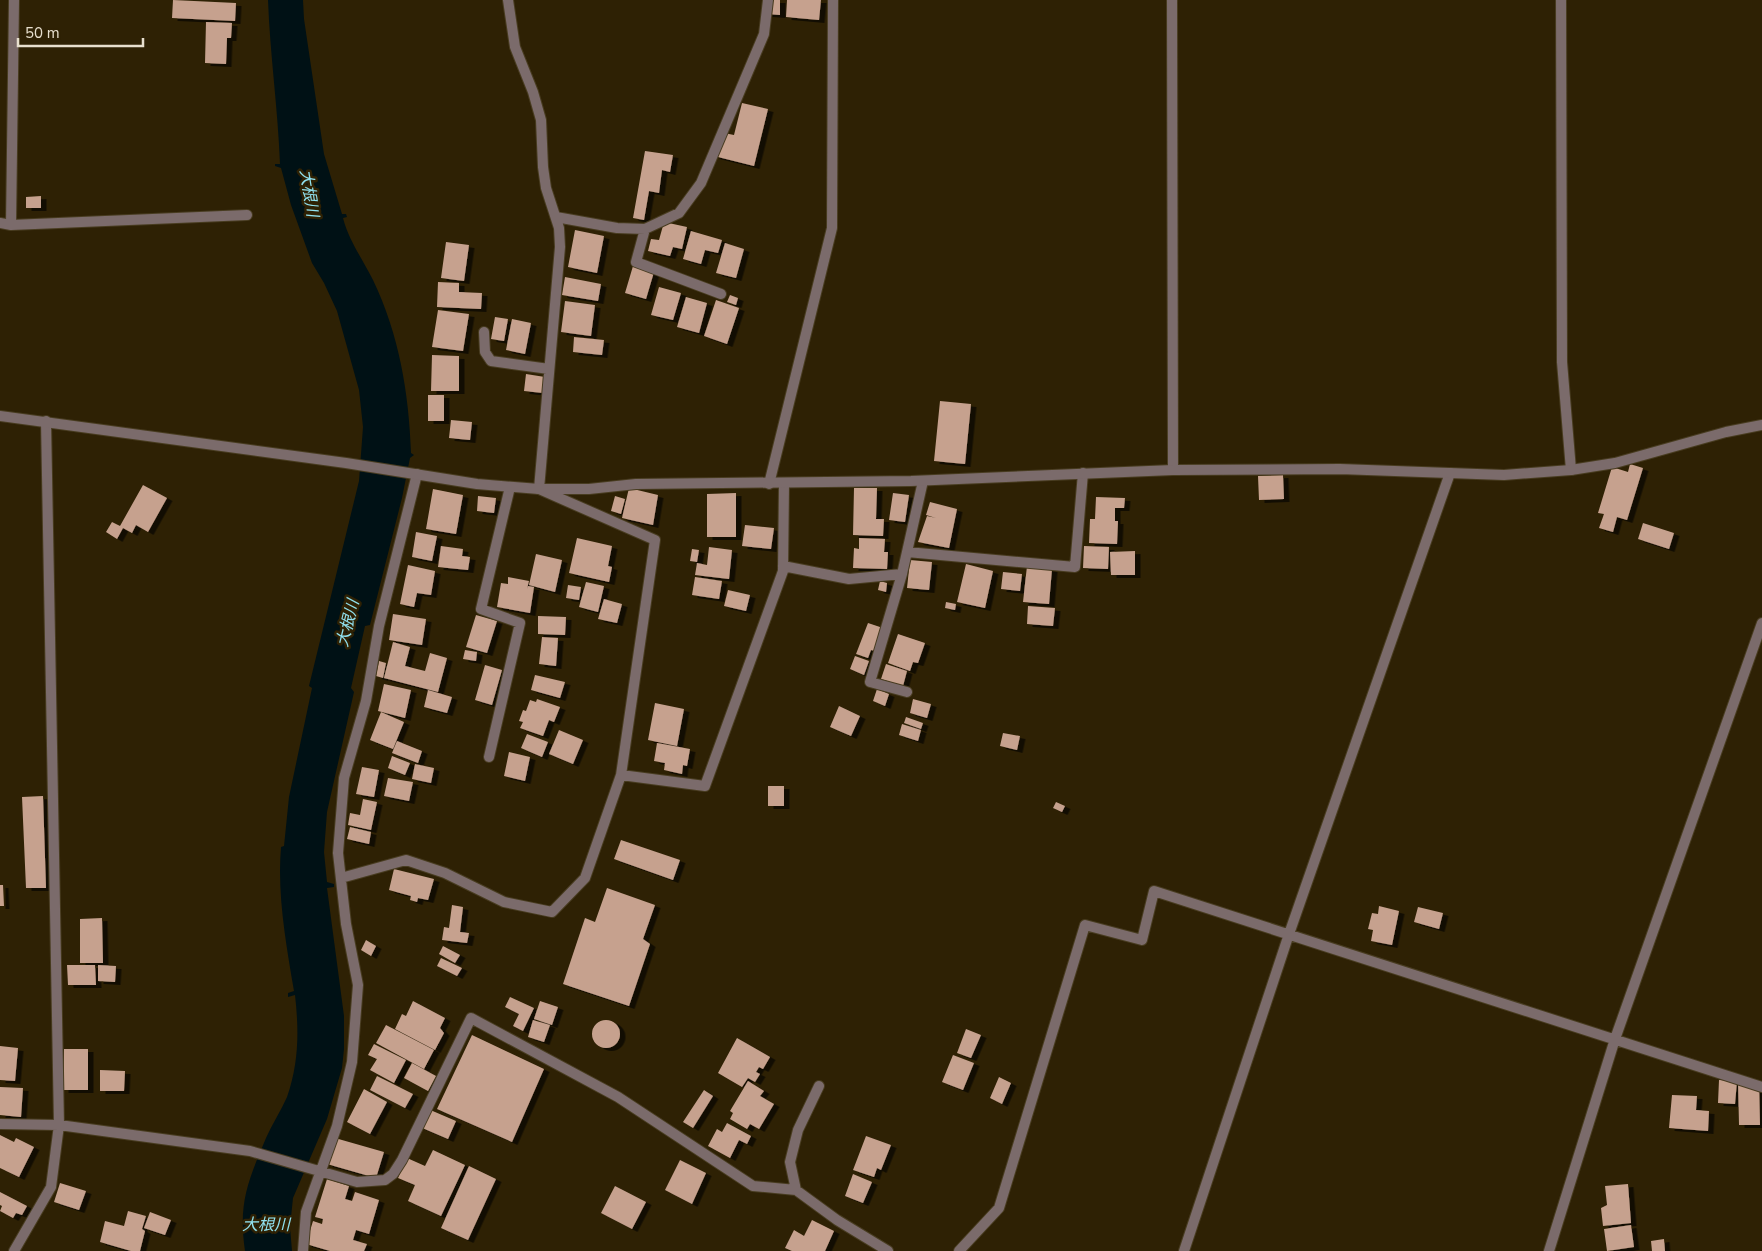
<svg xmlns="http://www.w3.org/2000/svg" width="1762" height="1251" font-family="'Nunito Sans','Noto Sans JP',sans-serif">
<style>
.water{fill:#001115}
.building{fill:#c6a18e;filter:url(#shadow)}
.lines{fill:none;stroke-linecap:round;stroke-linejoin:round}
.minor-casing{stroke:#483c20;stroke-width:12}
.tertiary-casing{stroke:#483c20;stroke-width:12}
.minor{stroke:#7b6b6b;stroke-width:10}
.tertiary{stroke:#7b6b6b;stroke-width:10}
.labels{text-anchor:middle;stroke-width:5;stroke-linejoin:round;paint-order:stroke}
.water-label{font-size:16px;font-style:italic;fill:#91e2f0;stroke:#2e2104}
</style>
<defs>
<filter id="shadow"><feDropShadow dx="5.5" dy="3" stdDeviation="0" flood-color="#0009"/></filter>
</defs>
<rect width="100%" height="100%" fill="#2e2104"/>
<path class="water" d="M 268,0 L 303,0 L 304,19 L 324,154 L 342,214 L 346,214 L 347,217 L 343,218 C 349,241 362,258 373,280 C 399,334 409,393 411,453 L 414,455 L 410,458 L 402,498 L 370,625 L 365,626 L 351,688 L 354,692 L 327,812 L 324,852 L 327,882 L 334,884 L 334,887 L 327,888 L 344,1016 L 344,1049 L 342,1068 L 327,1119 L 293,1198 L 290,1227 L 292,1251 L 245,1251 C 238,1203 248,1181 266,1138 C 272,1124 281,1111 287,1097 C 299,1063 299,1030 295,995 L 288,997 L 288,993 L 294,991 C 286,943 277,895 281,847 L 284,846 L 289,797 L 312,688 L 309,686 L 359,481 L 363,427 L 359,390 L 337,311 L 324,283 L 312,263 L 291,205 L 281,168 L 275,166 L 275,164 L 280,164 C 278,109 270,55 268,0 Z"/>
<path class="building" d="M 173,0 L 236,3 L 235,21 L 172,18 Z
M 767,0 L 780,0 L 780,15 L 767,14 Z
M 787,0 L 821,0 L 819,20 L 786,17 Z
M 206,22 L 232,23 L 231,38 L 227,38 L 226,64 L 205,63 Z
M 742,103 L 768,109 L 754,166 L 714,156 L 719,132 L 734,135 Z
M 645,151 L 673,155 L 670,172 L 662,170 L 659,193 L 649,191 L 644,220 L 633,218 Z
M 41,196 L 41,208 L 26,208 L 26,197 Z
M 664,222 L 687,227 L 682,249 L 673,247 L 670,256 L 648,251 L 651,239 L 659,240 Z
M 575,230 L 604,236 L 597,273 L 568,267 Z
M 691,231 L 722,240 L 718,253 L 705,250 L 701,264 L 683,259 Z
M 446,242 L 469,245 L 464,281 L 441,278 Z
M 725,243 L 744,249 L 736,278 L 716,273 Z
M 633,266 L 654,272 L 646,299 L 625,293 Z
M 565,277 L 601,284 L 598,301 L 562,295 Z
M 438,282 L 459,283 L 459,292 L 482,293 L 481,309 L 437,307 Z
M 659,287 L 681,293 L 673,320 L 651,315 Z
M 730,295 L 738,298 L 736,305 L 727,302 Z
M 686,297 L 707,303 L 699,333 L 677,327 Z
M 716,300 L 739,308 L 727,344 L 704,336 Z
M 565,301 L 595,305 L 591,336 L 561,332 Z
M 438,310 L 469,314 L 463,351 L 432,347 Z
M 495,317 L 508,319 L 504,341 L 491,339 Z
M 512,319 L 531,323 L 525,354 L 506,350 Z
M 574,337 L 604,340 L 602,355 L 573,352 Z
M 432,355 L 459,356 L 459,391 L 431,391 Z
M 526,374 L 545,377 L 543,393 L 524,391 Z
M 428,395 L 444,395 L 444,421 L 428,421 Z
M 940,401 L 971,404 L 965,464 L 934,461 Z
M 451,420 L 472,422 L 470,440 L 449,438 Z
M 1630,464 L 1643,468 L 1627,520 L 1617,517 L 1613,532 L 1599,528 L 1604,514 L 1598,513 L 1612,467 L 1628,472 Z
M 1283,475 L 1284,499 L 1259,500 L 1258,476 Z
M 143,485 L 167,498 L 148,532 L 136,525 L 132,533 L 123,528 L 117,539 L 106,532 L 112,522 L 120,526 Z
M 629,488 L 658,495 L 653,525 L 622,518 Z
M 854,488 L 877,488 L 876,519 L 884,519 L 883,536 L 853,535 Z
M 433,489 L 463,495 L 456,534 L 426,529 Z
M 736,493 L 736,537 L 707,537 L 707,494 Z
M 893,493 L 909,495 L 905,522 L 889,520 Z
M 478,496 L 496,498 L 494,513 L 477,511 Z
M 615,496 L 625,499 L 621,514 L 611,511 Z
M 1096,497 L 1125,498 L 1124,508 L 1115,508 L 1115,521 L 1118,521 L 1117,544 L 1089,543 L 1090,519 L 1095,519 Z
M 930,502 L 957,509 L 949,548 L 918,542 L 927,516 L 936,518 L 926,515 Z
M 1643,523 L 1674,533 L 1669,549 L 1638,539 Z
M 745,525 L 774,528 L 771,549 L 742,546 Z
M 416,532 L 437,536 L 432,561 L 412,557 Z
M 577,538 L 612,546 L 608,566 L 612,567 L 609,582 L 569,573 Z
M 859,538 L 885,539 L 884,552 L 888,552 L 887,569 L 853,568 L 854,548 L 859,549 Z
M 441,546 L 463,549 L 462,556 L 470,557 L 468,570 L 438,567 Z
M 1084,546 L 1109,547 L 1108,569 L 1083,568 Z
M 709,547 L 732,550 L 729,579 L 695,575 L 697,563 L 707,565 Z
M 692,549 L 699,550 L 697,562 L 690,561 Z
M 1135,551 L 1135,575 L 1111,575 L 1110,552 Z
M 536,554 L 562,560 L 555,592 L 529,585 Z
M 910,560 L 932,562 L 929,590 L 907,588 Z
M 966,564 L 993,571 L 985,608 L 957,602 Z
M 408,565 L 435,571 L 431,595 L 417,593 L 414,607 L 400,604 Z
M 1027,566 L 1052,569 L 1049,604 L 1023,602 Z
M 1003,572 L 1022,574 L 1020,591 L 1001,589 Z
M 508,577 L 529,581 L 527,589 L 528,586 L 534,587 L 530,613 L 497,607 L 501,583 L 508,584 Z
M 695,577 L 722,581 L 719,599 L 692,595 Z
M 880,581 L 887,583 L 886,592 L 878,590 Z
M 586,582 L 604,586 L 598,612 L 579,607 Z
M 568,585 L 581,587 L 579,600 L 566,598 Z
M 728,590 L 750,595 L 746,611 L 724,606 Z
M 604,599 L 622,604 L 617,623 L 598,619 Z
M 946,602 L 956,604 L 955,610 L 945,608 Z
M 1028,606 L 1055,608 L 1053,626 L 1027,624 Z
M 393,614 L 426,619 L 422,645 L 389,640 Z
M 476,615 L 497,621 L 487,653 L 466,647 Z
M 538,616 L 566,617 L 565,635 L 538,634 Z
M 868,623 L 883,628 L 875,651 L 871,650 L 868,658 L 856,654 Z
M 898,634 L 925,643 L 918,663 L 913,662 L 910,671 L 888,663 Z
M 542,637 L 558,638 L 556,666 L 539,664 Z
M 393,642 L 410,647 L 405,666 L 425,671 L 430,653 L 447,658 L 438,692 L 384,678 Z
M 465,650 L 477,652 L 476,661 L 463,659 Z
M 855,656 L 869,661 L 864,675 L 850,669 Z
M 379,661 L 386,663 L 383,678 L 376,676 Z
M 886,664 L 907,671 L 903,686 L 881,679 Z
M 485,665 L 502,670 L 492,705 L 475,700 Z
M 535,675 L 565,682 L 560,698 L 531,690 Z
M 384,684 L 411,690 L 405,718 L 378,711 Z
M 877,689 L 889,694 L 885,706 L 873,701 Z
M 428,690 L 452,697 L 447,713 L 424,707 Z
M 537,699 L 560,707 L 554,722 L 549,720 L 543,736 L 520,728 L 523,722 L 519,721 L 523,710 L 526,711 L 530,700 L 536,702 Z
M 913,699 L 931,704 L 927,718 L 910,713 Z
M 655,703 L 684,709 L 677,746 L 648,740 Z
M 839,706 L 860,716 L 851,736 L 830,727 Z
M 381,712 L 404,722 L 393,749 L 370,740 Z
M 906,717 L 923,723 L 921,729 L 904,723 Z
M 902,724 L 921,730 L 918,741 L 899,735 Z
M 559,730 L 583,740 L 573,764 L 549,754 Z
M 1003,733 L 1020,736 L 1017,750 L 1000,746 Z
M 527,734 L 548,742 L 542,757 L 521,748 Z
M 397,741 L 422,751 L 418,763 L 392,753 Z
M 657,743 L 690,749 L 687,766 L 683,765 L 682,774 L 664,770 L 665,763 L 654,761 Z
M 509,752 L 530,757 L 525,781 L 504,776 Z
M 392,756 L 410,763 L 405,775 L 388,768 Z
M 415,764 L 434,768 L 431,783 L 412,779 Z
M 362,767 L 379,770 L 374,797 L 356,794 Z
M 388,778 L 413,782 L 409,801 L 384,796 Z
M 768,786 L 784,786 L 784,806 L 768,806 Z
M 43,796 L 46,888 L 26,888 L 22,797 Z
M 363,799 L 377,802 L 371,830 L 348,825 L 350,813 L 360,815 Z
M 1056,802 L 1065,806 L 1062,812 L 1053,808 Z
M 350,827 L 371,832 L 369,844 L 347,839 Z
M 621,840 L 680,860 L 673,880 L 614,859 Z
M 394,869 L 434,879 L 428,900 L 418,898 L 417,902 L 410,900 L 411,896 L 389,890 Z
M 0,885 L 3,885 L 4,906 L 0,906 Z
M 607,888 L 655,905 L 643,939 L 650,944 L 629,1006 L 563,984 L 585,918 L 595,922 Z
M 452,905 L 463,907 L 460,932 L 469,933 L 467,943 L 442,940 L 444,927 L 449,928 Z
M 1379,906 L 1399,911 L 1392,945 L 1371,941 L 1373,930 L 1368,929 L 1372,913 L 1378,914 Z
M 1418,907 L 1443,913 L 1439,929 L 1414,922 Z
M 102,918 L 103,963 L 80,963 L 80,919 Z
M 366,940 L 376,946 L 371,956 L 361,950 Z
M 443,946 L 460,955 L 455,963 L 439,954 Z
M 441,958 L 462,968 L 457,976 L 437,966 Z
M 67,965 L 95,965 L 96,985 L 68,985 Z
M 98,965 L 116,966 L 115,982 L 98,981 Z
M 510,997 L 534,1008 L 523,1031 L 513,1026 L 519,1014 L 505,1007 Z
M 413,1001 L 445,1018 L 440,1028 L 444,1033 L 435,1050 L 395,1029 L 402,1014 L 406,1016 Z
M 540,1001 L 558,1007 L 552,1025 L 534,1019 Z
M 533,1020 L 550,1025 L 544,1042 L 528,1037 Z
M592 1034a14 14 0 1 1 28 0a14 14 0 1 1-28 0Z
M 386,1025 L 434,1050 L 424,1069 L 376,1043 Z
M 966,1029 L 981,1035 L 971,1058 L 957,1053 Z
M 472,1035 L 544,1069 L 512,1142 L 437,1109 Z
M 737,1038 L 770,1057 L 763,1069 L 759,1067 L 756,1072 L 760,1074 L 755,1082 L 748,1078 L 742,1087 L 718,1073 Z
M 374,1044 L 406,1060 L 394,1083 L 370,1070 L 377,1059 L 368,1055 Z
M 0,1046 L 18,1048 L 15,1081 L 0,1080 Z
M 64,1049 L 88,1049 L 88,1090 L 63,1090 Z
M 953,1055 L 974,1063 L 963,1090 L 942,1082 Z
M 412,1063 L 436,1076 L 428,1091 L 404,1078 Z
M 100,1070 L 125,1071 L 124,1091 L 100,1091 Z
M 377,1076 L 413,1094 L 405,1108 L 370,1090 Z
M 999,1077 L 1011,1083 L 1002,1104 L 990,1098 Z
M 1719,1080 L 1737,1081 L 1735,1104 L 1718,1103 Z
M 748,1081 L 764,1091 L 760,1096 L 774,1104 L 759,1129 L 750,1124 L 747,1129 L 730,1119 L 733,1113 L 730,1111 Z
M 1738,1081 L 1759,1081 L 1760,1125 L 1739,1125 Z
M 0,1087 L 23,1088 L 21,1117 L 0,1115 Z
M 364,1089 L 387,1102 L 370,1134 L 347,1122 Z
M 704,1090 L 713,1096 L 693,1128 L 683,1122 Z
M 1672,1095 L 1697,1096 L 1696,1110 L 1709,1111 L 1708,1131 L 1669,1128 Z
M 428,1109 L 456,1121 L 448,1139 L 420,1127 Z
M 727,1123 L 751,1136 L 747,1144 L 739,1140 L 730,1158 L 708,1146 L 717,1129 L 722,1132 Z
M 0,1135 L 14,1142 L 16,1138 L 34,1147 L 19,1177 L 0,1168 Z
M 866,1136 L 891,1145 L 881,1170 L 877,1168 L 874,1177 L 853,1170 Z
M 335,1138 L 384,1152 L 376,1178 L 327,1164 Z
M 433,1150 L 465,1165 L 441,1216 L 408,1201 L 415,1185 L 398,1178 L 407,1158 L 425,1166 Z
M 680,1160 L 706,1173 L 692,1204 L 665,1190 Z
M 469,1166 L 496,1179 L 468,1240 L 441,1228 Z
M 853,1174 L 872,1182 L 863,1203 L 845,1196 Z
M 327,1179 L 349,1186 L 345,1199 L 352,1201 L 355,1192 L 379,1200 L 369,1234 L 356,1230 L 353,1240 L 367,1244 L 364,1251 L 330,1251 L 306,1244 L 313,1221 L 322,1224 L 323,1219 L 315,1217 Z
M 60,1183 L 86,1191 L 79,1210 L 54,1202 Z
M 1628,1184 L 1631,1223 L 1603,1226 L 1601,1208 L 1607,1205 L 1605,1186 Z
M 615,1186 L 646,1202 L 632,1229 L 601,1213 Z
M 0,1192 L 27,1206 L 22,1215 L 16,1213 L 13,1218 L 0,1211 L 2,1206 L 0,1205 Z
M 128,1211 L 146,1216 L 142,1229 L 145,1231 L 140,1251 L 131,1251 L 100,1242 L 105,1221 L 124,1226 Z
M 150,1212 L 171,1220 L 165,1235 L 144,1228 Z
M 812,1220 L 834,1231 L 825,1251 L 792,1251 L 785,1248 L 794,1230 L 804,1236 Z
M 1631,1225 L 1634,1247 L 1607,1251 L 1604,1229 Z
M 1664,1239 L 1665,1251 L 1652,1251 L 1651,1241 Z"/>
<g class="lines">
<g class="minor-casing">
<path id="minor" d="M 1172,0 L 1173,470
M 1561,0 L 1562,362 L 1571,470
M 556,217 L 617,228 L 645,229 L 679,213 L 701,183 L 764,34 L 768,0
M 0,223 L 11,225 L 247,215
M 11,225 L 14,0
M 645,229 L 636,262 L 721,294
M 484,332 L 485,352 L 491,361 L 549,369
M 769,484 L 832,228 L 833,0
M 907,552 L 1075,567 L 1083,473
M 783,566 L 849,579 L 902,574 L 923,481
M 902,574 L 870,682 L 907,692
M 489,757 L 520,623 L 481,609 L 510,487
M 621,775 L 705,786 L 783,571 L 784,484
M 341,878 L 406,860 L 445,873 L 504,902 L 552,912 L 585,878 L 621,775 L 655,540 L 539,489 L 560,247 L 559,228 L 546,188 L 543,167 L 541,120 L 533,92 L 515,47 L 508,0
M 0,1124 L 59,1125 L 250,1151 L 357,1182 L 385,1180 L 393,1174 L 402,1160 L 471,1018 L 618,1097 L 753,1186 L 796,1190 L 837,1220 L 888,1251
M 796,1190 L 790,1162 L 798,1130 L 819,1086
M 14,1251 L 51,1187 L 59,1125 L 46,421
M 303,1251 L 306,1212 L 337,1126 L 352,1062 L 358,985 L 346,924 L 338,853 L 344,778 L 366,701 L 379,626 L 417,474
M 959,1251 L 999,1208 L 1085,925 L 1142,940 L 1154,891 L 1762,1087
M 1184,1251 L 1289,934 L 1450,473
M 1549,1251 L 1615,1039 L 1762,623"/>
</g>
<g class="tertiary-casing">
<path id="tertiary" d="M 0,416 L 346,463 L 477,484 L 539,489 L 589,489 L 636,484 L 911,481 L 1173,470 L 1340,469 L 1504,475 L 1571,470 L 1615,463 L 1726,432 L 1762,425"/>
</g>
<use href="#minor" class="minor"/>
<use href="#tertiary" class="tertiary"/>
</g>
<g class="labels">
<g class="water-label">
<text transform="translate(310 193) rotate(81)" y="6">大根川</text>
<text transform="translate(347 623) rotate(-76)" y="6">大根川</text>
<text x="266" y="1230">大根川</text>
</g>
</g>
<path d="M18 38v8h125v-8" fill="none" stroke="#e7dfce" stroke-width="2.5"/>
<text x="25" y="38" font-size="15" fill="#e7dfce" stroke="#2e2104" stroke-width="4" paint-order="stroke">50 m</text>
</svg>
